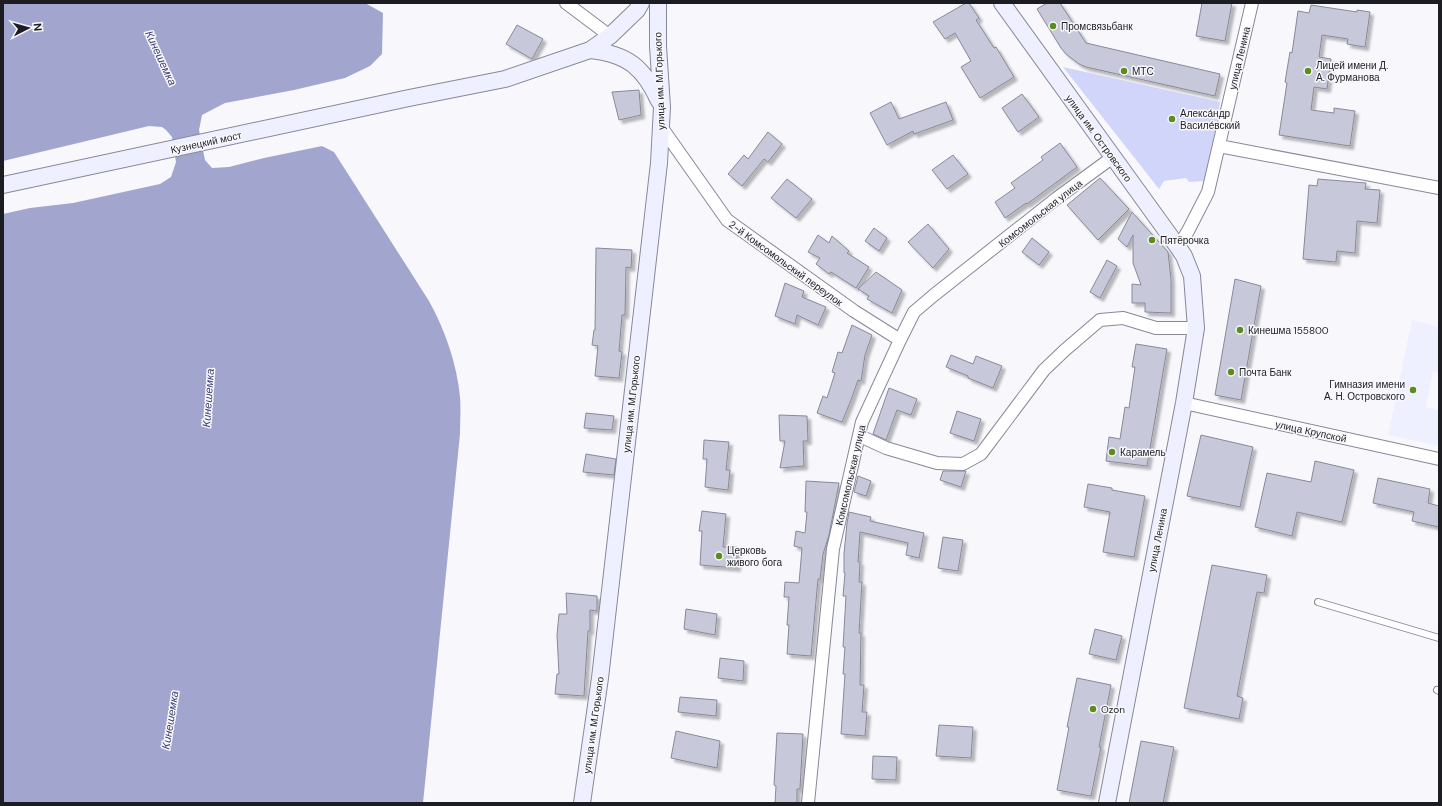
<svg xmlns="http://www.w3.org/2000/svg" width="1442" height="806" font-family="'DM Sans',sans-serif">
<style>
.built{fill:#eef0ff}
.green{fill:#d1d5fa}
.water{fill:#a2a6ce}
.building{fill:#c7c9da;stroke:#878999;filter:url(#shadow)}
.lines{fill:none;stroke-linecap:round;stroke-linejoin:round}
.lane-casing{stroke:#878898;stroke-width:8}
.street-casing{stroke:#878898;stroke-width:14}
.secondary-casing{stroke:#878898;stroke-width:18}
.lane{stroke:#fff;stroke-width:6}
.street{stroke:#fff;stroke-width:12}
.secondary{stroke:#eff0ff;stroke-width:16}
.poi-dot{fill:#5c8b1e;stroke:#f8f8fc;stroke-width:1.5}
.labels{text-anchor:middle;stroke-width:3;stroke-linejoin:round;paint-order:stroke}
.poi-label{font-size:10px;fill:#1c1d23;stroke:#f8f8fc;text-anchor:start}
.street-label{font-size:10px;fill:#1c1d23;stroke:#f8f8fc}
.water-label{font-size:11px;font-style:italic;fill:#3a3b70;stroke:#f8f8fc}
</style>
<defs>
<filter id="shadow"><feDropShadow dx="3.5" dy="3.5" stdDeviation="1" flood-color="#0004"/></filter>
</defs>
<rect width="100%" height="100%" fill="#f8f8fc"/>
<path class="built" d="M 1412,320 L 1439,327 L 1439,373 L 1433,372 L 1426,407 L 1439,410 L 1439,446 L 1388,435 Z"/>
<path class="green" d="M 1063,67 L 1220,102 L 1206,181 L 1189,182 L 1186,178 L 1164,181 L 1159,189 Z"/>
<path class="water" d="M 3,3 L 365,3 L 383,13 L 382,54 L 370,66 L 345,78 L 294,90 L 225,103 L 202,115 L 199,130 L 205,160 L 212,168 L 229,167 L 264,158 L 322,146 L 334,152 L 429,301 C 445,330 457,364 460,397 C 461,409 460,422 460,434 L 423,803 L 3,803 L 3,214 L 30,208 L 73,203 L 160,184 L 171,177 L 176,162 L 172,137 L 166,130 L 162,127 L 149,126 L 3,161 Z"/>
<path class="building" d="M 966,3 L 969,3 L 979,18 L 976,20 L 994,48 L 996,47 L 1014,77 L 980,98 L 961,67 L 971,61 L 955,33 L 945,39 L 933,22 Z
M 1047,3 L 1060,3 L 1086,43 L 1220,74 L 1215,96 L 1086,67 L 1079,64 L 1066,54 L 1061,48 L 1037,9 Z
M 1202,3 L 1232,3 L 1225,41 L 1196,36 Z
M 1311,5 L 1357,12 L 1357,10 L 1370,12 L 1365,47 L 1347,44 L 1348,39 L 1322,35 L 1319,57 L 1331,59 L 1327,89 L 1314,87 L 1311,110 L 1334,113 L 1334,108 L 1355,111 L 1350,146 L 1279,135 L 1287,83 L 1285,82 L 1290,52 L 1292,53 L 1298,11 L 1309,13 Z
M 517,25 L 543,39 L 532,59 L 506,44 Z
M 639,90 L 641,115 L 619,120 L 612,92 Z
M 1022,94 L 1039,117 L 1018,132 L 1002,108 Z
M 891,102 L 899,119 L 946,102 L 953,120 L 914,134 L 913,131 L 887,145 L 870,113 Z
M 768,132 L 782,144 L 768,162 L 764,159 L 742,186 L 728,174 L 744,155 L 748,159 Z
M 1060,143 L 1077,167 L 1027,204 L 1026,203 L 1005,218 L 995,202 L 1015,188 L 1011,183 L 1043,160 L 1041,157 Z
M 953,155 L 968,174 L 947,189 L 932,170 Z
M 1100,178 L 1129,209 L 1098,240 L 1067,205 Z
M 787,179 L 812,199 L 796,218 L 771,198 Z
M 1318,179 L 1366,183 L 1365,189 L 1380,190 L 1377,223 L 1357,221 L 1355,253 L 1337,251 L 1336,262 L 1303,259 L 1309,185 L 1317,186 Z
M 1132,212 L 1168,252 L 1171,279 L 1171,313 L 1145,312 L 1145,303 L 1132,303 L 1132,284 L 1141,285 L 1133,263 L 1133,235 L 1127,247 L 1118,239 Z
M 928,224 L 949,249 L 933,268 L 908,242 Z
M 874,228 L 887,238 L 879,251 L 865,241 Z
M 818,235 L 829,243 L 832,236 L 849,251 L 847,253 L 869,267 L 856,288 L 831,272 L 829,274 L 816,264 L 820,258 L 808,252 Z
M 1032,238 L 1049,252 L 1039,265 L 1022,252 Z
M 596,248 L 632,250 L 631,268 L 626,267 L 625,315 L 622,315 L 619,351 L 622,352 L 619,378 L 595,376 L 598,346 L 592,345 L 594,330 L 595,330 Z
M 1107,260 L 1117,266 L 1100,298 L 1090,292 Z
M 876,272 L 902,290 L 892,313 L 867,299 L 869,296 L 858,289 Z
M 1235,279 L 1261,286 L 1241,400 L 1215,395 Z
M 785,283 L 804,291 L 802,297 L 826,307 L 818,325 L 797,315 L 795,324 L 775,316 Z
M 852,325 L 872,335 L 865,355 L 861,381 L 858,380 L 851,400 L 842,422 L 817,413 L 823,396 L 827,398 L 835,373 L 832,372 L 838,352 L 842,353 Z
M 1136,344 L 1167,349 L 1147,466 L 1106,461 L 1109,437 L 1120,439 L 1125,407 L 1129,408 L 1135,367 L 1132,367 Z
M 951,355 L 973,364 L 976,356 L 1002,366 L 993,388 L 968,378 L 968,376 L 946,367 Z
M 889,388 L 917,399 L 911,415 L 897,410 L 886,440 L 873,434 Z
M 957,411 L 981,419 L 974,441 L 950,433 Z
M 586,413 L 614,416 L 612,430 L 584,428 Z
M 779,415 L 807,416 L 808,441 L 803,441 L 804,466 L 780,468 L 785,441 L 780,441 Z
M 1201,435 L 1253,447 L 1240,507 L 1187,496 Z
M 704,440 L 729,442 L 726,470 L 730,470 L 728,490 L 705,487 L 707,459 L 703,459 Z
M 586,454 L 616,459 L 614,475 L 583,472 Z
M 1315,461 L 1354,470 L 1342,522 L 1297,512 L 1292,536 L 1255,527 L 1267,473 L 1311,482 Z
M 943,471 L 966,471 L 961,487 L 940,480 Z
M 858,476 L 871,481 L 866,496 L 854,492 Z
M 1378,478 L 1430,489 L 1428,503 L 1439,506 L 1439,527 L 1412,521 L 1414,512 L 1373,503 Z
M 806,481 L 839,483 L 829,535 L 823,554 L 820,579 L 818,579 L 811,656 L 787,654 L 789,625 L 787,625 L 789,597 L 784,597 L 785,582 L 799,583 L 802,548 L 794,546 L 796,531 L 805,533 L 807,512 L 805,512 Z
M 1088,484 L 1112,488 L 1112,490 L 1145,496 L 1134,557 L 1103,552 L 1110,512 L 1084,507 Z
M 702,511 L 726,514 L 723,547 L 737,547 L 737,568 L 700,565 L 702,531 L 699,531 Z
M 849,512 L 871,517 L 870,521 L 924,533 L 919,558 L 906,555 L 908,543 L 860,532 L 858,562 L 860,562 L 859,582 L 862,582 L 859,633 L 861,633 L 860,685 L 864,685 L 862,712 L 867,712 L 865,736 L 841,734 L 845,674 L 843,674 L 845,647 L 843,647 L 846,596 L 843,596 L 845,573 L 844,573 L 844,554 L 847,523 Z
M 943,537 L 963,540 L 958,571 L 938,568 Z
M 1212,565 L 1267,575 L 1264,593 L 1257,592 L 1237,696 L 1243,698 L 1239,719 L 1184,708 Z
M 566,593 L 597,596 L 597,611 L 590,610 L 590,631 L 588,631 L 584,696 L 555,694 L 557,674 L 559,674 L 557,635 L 559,614 L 567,614 Z
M 686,609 L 717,614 L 715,635 L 684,629 Z
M 1095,629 L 1122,636 L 1116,660 L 1089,654 Z
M 720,658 L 744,661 L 743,681 L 718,678 Z
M 1077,678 L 1111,685 L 1099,747 L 1101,747 L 1091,796 L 1057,790 L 1069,727 L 1067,727 Z
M 680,697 L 717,700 L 716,716 L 678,712 Z
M 939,725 L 973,727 L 971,758 L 936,756 Z
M 676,731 L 720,741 L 717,768 L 671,758 Z
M 777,733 L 803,734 L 800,789 L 797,789 L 797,803 L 775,803 L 776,786 L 774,785 Z
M 1141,741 L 1174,747 L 1163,803 L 1129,803 Z
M 873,756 L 897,757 L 896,780 L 872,779 Z"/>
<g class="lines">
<g class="lane-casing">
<path id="lane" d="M 1318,602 L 1439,638
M 1437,690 L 1439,691"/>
</g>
<g class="street-casing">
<path id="street" d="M 566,3 L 610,36
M 662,128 L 727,220 L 854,311 L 900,340
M 1219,146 L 1439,188
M 1178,247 L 1188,231 L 1208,192 L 1252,3
M 1184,403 L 1439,459
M 860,436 L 886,448 L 937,463 L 963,464 L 981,454 L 1044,370 L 1065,350 L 1100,320 L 1123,318 L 1156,328 L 1196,328
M 808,803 L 833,549 L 862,422 L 900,340 L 914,312 L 934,295 L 1057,198 L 1113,157"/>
</g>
<g class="secondary-casing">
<path id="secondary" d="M 1002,3 L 1178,247 L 1184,256 L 1192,276 L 1196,328 L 1184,403 L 1107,803
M 590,50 C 628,54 644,68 659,101
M 3,185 L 409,98 L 505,79 L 590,50 L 610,36 L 637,10 L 641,3
M 582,803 L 600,678 L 659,163 L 662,107 L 658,46 L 658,3"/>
</g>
<use href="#lane" class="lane"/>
<use href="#street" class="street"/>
<use href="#secondary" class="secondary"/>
</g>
<g class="poi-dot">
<circle cx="1053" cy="26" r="4"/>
<circle cx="1124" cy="71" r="4"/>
<circle cx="1308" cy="71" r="4"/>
<circle cx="1172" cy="119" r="4"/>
<circle cx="1152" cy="240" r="4"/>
<circle cx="1240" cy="330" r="4"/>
<circle cx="1231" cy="372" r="4"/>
<circle cx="1413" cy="390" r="4"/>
<circle cx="1112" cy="452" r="4"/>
<circle cx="719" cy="556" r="4"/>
<circle cx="1093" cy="709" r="4"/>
</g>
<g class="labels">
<g class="poi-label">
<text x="1061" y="30">Промсвязьбанк</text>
<text x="1316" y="69">Лицей имени Д.<tspan x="1316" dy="12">А. Фурманова</tspan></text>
<text x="1132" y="75">МТС</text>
<text x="1180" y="117">Алекса́ндр<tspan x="1180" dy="12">Василе́вский</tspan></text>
<text x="1160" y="244">Пятёрочка</text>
<text x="1248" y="334">Кинешма 155800</text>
<text x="1239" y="376">Почта Банк</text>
<text x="1405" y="388" text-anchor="end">Гимназия имени<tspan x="1405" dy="12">А. Н. Островского</tspan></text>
<text x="1120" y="456">Карамель</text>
<text x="727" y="554">Церковь<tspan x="727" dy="12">живого бога</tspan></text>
<text x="1101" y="713">Ozon</text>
</g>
<g class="street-label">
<text transform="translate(1239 58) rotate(-77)" y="4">улица Ленина</text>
<text transform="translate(659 81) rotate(-92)" y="4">улица им. М.Горького</text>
<text transform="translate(1099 138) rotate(54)" y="4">улица им. Островского</text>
<text transform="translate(206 142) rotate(-12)" y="4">Кузнецкий мост</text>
<text transform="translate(1040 213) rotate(-38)" y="4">Комсомольская улица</text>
<text transform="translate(786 263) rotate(36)" y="4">2-й Комсомольский переулок</text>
<text transform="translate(631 404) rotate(-84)" y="4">улица им. М.Горького</text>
<text transform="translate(1311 431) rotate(12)" y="4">улица Крупской</text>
<text transform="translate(850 475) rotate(-77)" y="4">Комсомольская улица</text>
<text transform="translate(1157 540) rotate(-79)" y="4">улица Ленина</text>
<text transform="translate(593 725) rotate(-82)" y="4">улица им. М.Горького</text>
</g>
<g class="water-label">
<text transform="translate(161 58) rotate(65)" y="4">Кинешемка</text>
<text transform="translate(208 398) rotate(-86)" y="4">Кинешемка</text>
<text transform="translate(170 720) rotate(-81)" y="4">Кинешемка</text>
</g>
</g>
<rect width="1442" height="806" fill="none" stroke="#1c1d23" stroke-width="8"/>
<g transform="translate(28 28) rotate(84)" stroke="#f8f8fc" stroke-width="3" paint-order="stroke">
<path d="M0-3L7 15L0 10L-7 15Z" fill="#1c1d23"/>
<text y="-6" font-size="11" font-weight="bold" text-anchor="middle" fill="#1c1d23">N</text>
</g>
</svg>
